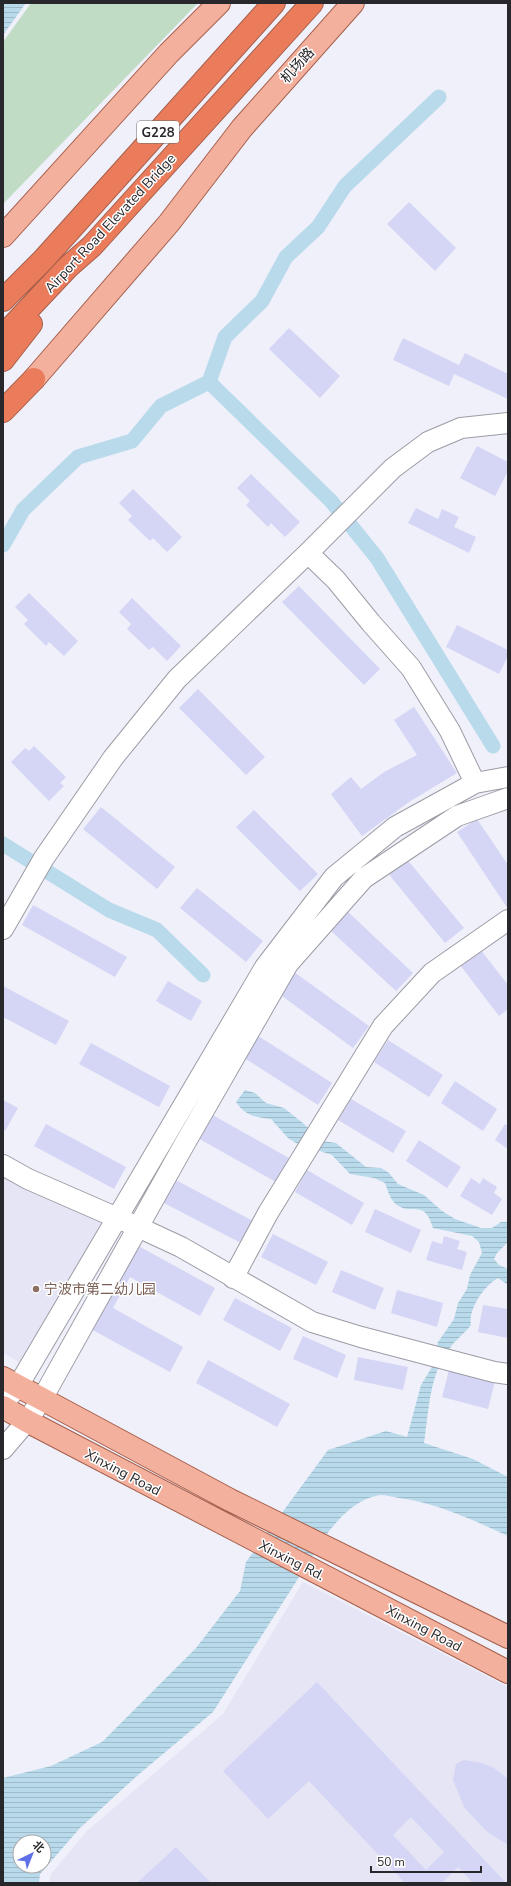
<svg xmlns="http://www.w3.org/2000/svg" width="511" height="1886" font-family="'Nunito Sans','Noto Sans SC',sans-serif">
<style>
.built{fill:#e5e5f6}
.park{fill:#c0dcc5}
.water{fill:url(#water-rules);fill-rule:evenodd}
.lines{fill:none;stroke-linecap:round;stroke-linejoin:round}
.canal{stroke:#b9daeb;stroke-width:15}
.building{fill:#d5d5f5;fill-rule:evenodd}
.minor-casing{stroke:#9c9ca5;stroke-width:22}
.major-casing{stroke:#a65f4b;stroke-width:24}
.highway-casing{stroke:#a65f4b;stroke-width:24}
.minor{stroke:#fff;stroke-width:20}
.major{stroke:#f2b09d;stroke-width:22}
.highway{stroke:#ea7c5c;stroke-width:22}
.education-dot{fill:#8d6e63;stroke:#fff;stroke-width:1.5}
.labels{text-anchor:middle;stroke-width:3;stroke-linejoin:round;paint-order:stroke}
.shield{fill:#fff;stroke:#68686b;stroke-width:1}
.shield-label{font-size:13px;font-weight:bold;fill:#28282c}
.street-label{font-size:14px;fill:#28282c;stroke:#fff}
.education-label{font-size:14px;fill:#785e54;stroke:#fff;text-anchor:start}
</style>
<defs>
<pattern id="water-rules" width="6" height="5" patternUnits="userSpaceOnUse"><rect width="6" height="5" fill="#b9daeb"/><path d="M0 2.5h6" fill="none" stroke="#9fbbca"/></pattern>
</defs>
<rect width="100%" height="100%" fill="#eff0fa"/>
<path class="built" d="M 3,1168 L 105,1225 L 26,1366 L 3,1353 Z
M 303,1582 L 508,1687 L 508,1883 L 49,1883 L 51,1874 L 87,1831 L 223,1714 Z"/>
<path class="park" d="M 31,3 L 198,3 L 3,204 L 3,42 Z"/>
<path class="water" d="M 3,3 L 26,3 L 3,35 Z
M 245,1090 L 255,1093 L 266,1103 L 284,1108 L 304,1124 L 322,1141 L 336,1143 L 366,1167 L 381,1168 L 389,1173 L 398,1184 L 424,1195 L 442,1211 L 455,1219 L 481,1228 L 492,1228 L 501,1222 L 508,1222 L 508,1242 L 497,1253 L 494,1259 L 499,1265 L 508,1269 L 508,1285 L 498,1278 C 484,1286 468,1309 471,1325 C 465,1333 456,1339 450,1348 C 429,1374 429,1411 424,1443 L 473,1459 L 508,1477 L 508,1536 C 473,1520 437,1503 399,1498 C 393,1497 386,1495 381,1495 C 356,1498 337,1520 324,1538 L 213,1712 L 138,1775 L 80,1828 L 40,1874 L 39,1883 L 3,1883 L 3,1778 L 51,1766 L 102,1742 L 196,1648 L 240,1591 L 246,1562 L 328,1450 L 386,1431 L 407,1437 L 421,1385 L 432,1367 L 438,1342 L 454,1319 L 458,1303 L 467,1289 L 470,1275 L 482,1253 L 479,1242 L 472,1236 L 433,1228 C 424,1198 414,1216 397,1205 C 390,1200 388,1191 385,1183 L 374,1178 L 350,1174 L 332,1155 L 296,1143 L 288,1138 L 271,1119 C 256,1117 245,1116 236,1102 ZM 20,1842 L 44,1842 L 44,1866 L 20,1866 Z"/>
<g class="lines">
<path class="canal" d="M 209,382 L 331,501 L 377,558 L 493,746
M 3,545 L 23,510 L 78,457 L 132,441 L 161,406 L 209,382 L 225,337 L 262,301 L 286,257 L 318,227 L 345,186 L 439,97
M 3,844 L 109,910 L 157,930 L 203,975"/>
</g>
<path class="building" d="M 409,202 L 456,248 L 435,271 L 387,224 Z
M 289,328 L 340,376 L 320,398 L 269,349 Z
M 403,338 L 459,365 L 465,353 L 508,374 L 508,399 L 454,374 L 449,386 L 393,360 Z
M 477,446 L 508,462 L 508,471 L 495,496 L 460,478 Z
M 251,474 L 300,522 L 285,537 L 271,523 L 268,527 L 246,505 L 250,501 L 237,488 Z
M 133,489 L 182,537 L 167,552 L 153,538 L 150,541 L 128,520 L 132,516 L 119,503 Z
M 416,508 L 438,519 L 442,509 L 459,517 L 454,527 L 476,537 L 469,553 L 408,523 Z
M 299,586 L 380,669 L 364,685 L 282,602 Z
M 29,593 L 78,641 L 64,656 L 49,642 L 46,646 L 24,624 L 28,620 L 15,607 Z
M 132,598 L 181,646 L 167,661 L 153,647 L 149,650 L 127,629 L 131,624 L 119,612 Z
M 457,625 L 508,650 L 508,656 L 499,674 L 446,647 Z
M 198,689 L 265,757 L 246,775 L 179,708 Z
M 414,707 L 457,773 L 409,802 L 362,836 L 331,794 L 351,777 L 361,789 L 384,772 L 417,755 L 394,720 Z
M 34,746 L 66,777 L 60,783 L 64,786 L 49,801 L 11,762 L 25,748 L 29,751 Z
M 101,807 L 175,867 L 157,889 L 83,829 Z
M 254,810 L 318,874 L 300,891 L 236,827 Z
M 477,819 L 508,865 L 508,909 L 457,832 Z
M 405,857 L 464,928 L 445,943 L 387,872 Z
M 197,888 L 263,941 L 246,962 L 180,908 Z
M 33,905 L 127,957 L 115,977 L 22,925 Z
M 346,910 L 413,973 L 396,991 L 329,929 Z
M 480,949 L 508,985 L 508,1009 L 499,1016 L 460,965 Z
M 294,972 L 369,1026 L 353,1048 L 278,993 Z
M 168,981 L 202,1001 L 191,1021 L 156,1001 Z
M 3,986 L 69,1021 L 56,1045 L 3,1017 Z
M 255,1034 L 332,1083 L 318,1105 L 241,1056 Z
M 388,1040 L 443,1075 L 429,1097 L 374,1062 Z
M 91,1043 L 170,1086 L 159,1107 L 79,1064 Z
M 455,1081 L 497,1109 L 483,1131 L 441,1103 Z
M 351,1099 L 406,1131 L 393,1153 L 338,1120 Z
M 3,1100 L 18,1108 L 5,1131 L 3,1129 Z
M 209,1113 L 289,1158 L 276,1182 L 196,1137 Z
M 46,1124 L 126,1167 L 114,1189 L 34,1146 Z
M 505,1124 L 508,1126 L 508,1149 L 495,1140 Z
M 419,1140 L 461,1167 L 447,1188 L 406,1161 Z
M 307,1170 L 364,1203 L 352,1225 L 295,1192 Z
M 172,1178 L 253,1221 L 241,1243 L 160,1201 Z
M 471,1178 L 480,1184 L 483,1178 L 497,1187 L 494,1193 L 502,1199 L 492,1215 L 460,1196 Z
M 375,1209 L 421,1230 L 411,1253 L 365,1232 Z
M 273,1234 L 328,1262 L 316,1285 L 261,1257 Z
M 444,1236 L 460,1241 L 457,1249 L 467,1252 L 462,1270 L 426,1260 L 432,1241 L 442,1244 Z
M 133,1243 L 215,1288 L 200,1316 L 130,1277 L 113,1308 L 183,1347 L 170,1372 L 87,1327 Z
M 341,1270 L 384,1288 L 375,1310 L 332,1292 Z
M 397,1290 L 443,1303 L 437,1327 L 391,1313 Z
M 235,1298 L 292,1328 L 280,1351 L 223,1320 Z
M 483,1305 L 508,1309 L 508,1338 L 478,1332 Z
M 303,1336 L 346,1355 L 337,1378 L 293,1359 Z
M 358,1357 L 408,1367 L 403,1390 L 354,1380 Z
M 208,1360 L 290,1404 L 277,1427 L 196,1383 Z
M 449,1370 L 495,1381 L 488,1409 L 442,1397 Z
M 317,1682 L 506,1883 L 473,1883 L 458,1867 L 442,1883 L 405,1883 L 309,1781 L 268,1819 L 223,1771 ZM 411,1817 L 444,1852 L 426,1870 L 393,1835 Z
M 464,1760 L 482,1763 L 494,1768 L 508,1779 L 508,1845 L 486,1831 L 464,1807 L 453,1780 L 456,1764 Z
M 176,1847 L 211,1883 L 137,1883 Z"/>
<g class="lines">
<g class="minor-casing">
<path id="minor" d="M 308,553 L 336,580 L 371,623 L 411,668 L 450,731 L 475,783
M 3,929 L 44,858 L 113,758 L 177,679 L 308,553 L 393,468 L 428,442 L 461,428 L 508,423
M 3,1165 L 28,1179 L 138,1227 L 181,1247 L 312,1322 L 361,1337 L 494,1372 L 508,1374
M 233,1278 L 268,1213 L 383,1026 L 432,973 L 508,920
M 3,1404 L 18,1386 L 265,967 L 334,877 L 395,827 L 475,783 L 508,777
M 3,1449 L 27,1421 L 42,1399 L 184,1145 L 288,964 L 364,878 L 457,816 L 508,798"/>
</g>
<g class="major-casing">
<path id="major" d="M 3,236 L 169,53 L 219,3
M 34,379 L 169,223 L 242,128 L 353,3
M 3,1378 L 230,1500 L 508,1637
M 3,1407 L 27,1421 L 508,1672"/>
</g>
<g class="highway-casing">
<path id="highway" d="M 3,300 L 43,260 L 274,3
M 3,336 L 68,267 L 92,246 L 312,3
M 3,360 L 31,324
M 3,411 L 34,379"/>
</g>
<use href="#minor" class="minor"/>
<use href="#major" class="major"/>
<use href="#highway" class="highway"/>
</g>
<circle class="education-dot" cx="36" cy="1289" r="4"/>
<g class="labels">
<rect class="shield" x="137" y="121" width="42" height="22" rx="3"/>
<g class="shield-label">
<text x="158" y="137">G228</text>
</g>
<g class="street-label">
<text transform="translate(297 65) rotate(-48)" y="5">机场路</text>
<text transform="translate(110 223) rotate(-47)" y="5">Airport Road Elevated Bridge</text>
<text transform="translate(123 1472) rotate(28)" y="5">Xinxing Road</text>
<text transform="translate(292 1560) rotate(27)" y="5">Xinxing Rd.</text>
<text transform="translate(424 1628) rotate(28)" y="5">Xinxing Road</text>
</g>
<g class="education-label">
<text x="44" y="1294">宁波市第二幼儿园</text>
</g>
</g>
<rect width="511" height="1886" fill="none" stroke="#28282c" stroke-width="8"/>
<g transform="translate(32 1854) rotate(43)"><circle r="19" fill="#ffffff" stroke="#a9a9ab"/>
<path d="M0-3L7 15L0 10L-7 15Z" fill="#6070e7"/>
<text y="-6" font-size="11" font-weight="bold" text-anchor="middle" fill="#28282c">北</text>
</g>
<path d="M371 1866v6h110v-6" fill="none" stroke="#28282c" stroke-width="2"/>
<text x="377" y="1866" font-size="12" fill="#28282c" stroke="#ffffff" stroke-width="3" paint-order="stroke">50 m</text>
</svg>
